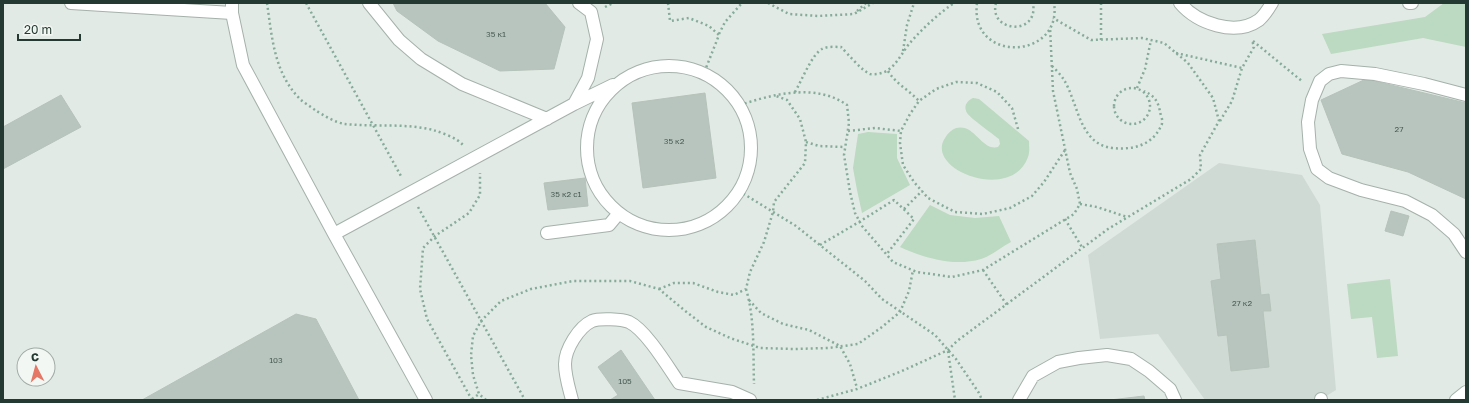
<svg xmlns="http://www.w3.org/2000/svg" width="1469" height="403" font-family="'Golos Text',sans-serif">
<style>
.built{fill:#d0dad4}
.green{fill:#bcd9c1}
.building{fill:#b7c5be;stroke:#b5c3bb}
.lines{fill:none;stroke-linecap:round;stroke-linejoin:round}
.minor-casing{stroke:#a5b1ab;stroke-width:14}
.path{stroke:#85ab9b;stroke-width:2.5;stroke-dasharray:2 3;stroke-linecap:butt}
.minor{stroke:#fff;stroke-width:12}
.labels{text-anchor:middle;stroke-width:4;stroke-linejoin:round;paint-order:stroke}
.number-label{font-size:8px;fill:#495c54}
</style>
<rect width="100%" height="100%" fill="#e2eae5"/>
<path class="built" d="M 1219,163 L 1302,175 L 1320,205 L 1336,390 L 1320,400 L 1205,400 L 1158,334 L 1100,339 L 1088,255 Z"/>
<path class="green" d="M 1444,3 L 1466,3 L 1466,47 L 1423,38 L 1331,54 L 1322,34 L 1425,17 Z
M 973,98 L 979,99 L 1029,141 C 1029,146 1030,152 1028,157 C 1012,203 924,170 945,138 C 948,133 951,130 956,128 C 975,123 981,151 998,147 L 1000,144 L 999,139 C 993,134 970,118 967,113 C 963,106 967,101 973,98 Z
M 868,132 L 897,134 L 897,158 L 910,185 L 862,213 L 857,190 L 853,168 L 858,134 Z
M 930,205 L 950,215 L 975,218 L 999,216 L 1011,242 C 1001,247 991,256 981,259 C 954,267 924,258 900,247 Z
M 1390,279 L 1398,356 L 1377,358 L 1372,317 L 1351,319 L 1347,284 Z"/>
<path class="building" d="M 393,3 L 545,3 L 565,27 L 554,69 L 500,71 L 438,41 L 397,11 Z
M 1366,79 L 1466,103 L 1466,199 L 1408,172 L 1342,154 L 1321,100 Z
M 705,93 L 716,178 L 643,188 L 632,103 Z
M 61,95 L 81,127 L 3,169 L 3,127 Z
M 585,178 L 588,206 L 548,210 L 544,183 Z
M 1391,211 L 1409,216 L 1403,236 L 1385,231 Z
M 1255,240 L 1261,295 L 1269,294 L 1271,311 L 1263,311 L 1269,367 L 1231,371 L 1227,335 L 1218,336 L 1211,281 L 1221,279 L 1217,244 Z
M 296,314 L 316,319 L 359,400 L 142,400 Z
M 621,350 L 655,400 L 610,400 L 618,395 L 598,367 Z
M 1144,396 L 1145,400 L 1110,400 Z"/>
<g class="lines">
<g class="minor-casing">
<path id="minor" d="M 71,3 L 232,13
M 232,3 L 232,13 L 243,65 L 334,234 L 426,400
M 369,3 L 399,40 L 421,59 L 462,84 L 547,119
M 1180,3 C 1197,23 1235,37 1259,20 C 1264,16 1269,8 1272,3
M 1409,3 L 1412,3
M587 148a82 82 0 1 1 164 0a82 82 0 1 1-164 0Z
M 1466,95 L 1424,84 L 1375,74 L 1341,71 L 1329,74 L 1320,81 L 1312,100 L 1308,122 L 1310,149 L 1317,169 L 1329,178 L 1361,190 L 1405,201 L 1432,215 L 1454,234 L 1466,252
M 574,104 L 588,78 L 597,39 L 591,12 L 579,3
M 547,233 L 609,225 L 619,213
M 334,234 L 574,104 L 613,85
M 1321,399 L 1321,400
M 572,400 C 569,388 565,376 565,364 C 565,349 579,327 592,321 C 599,318 622,319 629,322 C 646,330 668,367 679,383 L 732,392 L 750,400
M 1019,400 L 1033,376 L 1058,362 L 1079,358 L 1107,355 L 1131,359 L 1149,371 L 1170,389 L 1175,400
M 1456,400 L 1466,392"/>
</g>
<path class="path" d="M 267,3 C 272,37 274,73 300,99 C 304,103 310,106 315,110 C 323,115 336,123 345,124 C 375,127 405,123 433,130 C 443,133 457,138 463,145
M 306,3 L 402,178
M 668,3 L 670,21 L 689,18 L 709,26 L 719,35 L 704,73
M 768,3 L 789,14 L 818,16 L 854,14 L 873,3
M 977,3 C 969,64 1063,60 1054,3
M 996,3 C 988,32 1039,37 1033,3
M 1101,3 L 1101,40
M 605,7 L 613,3
M 857,11 L 866,3
M 719,34 L 725,22 L 742,3
M 1253,41 L 1303,82
M 903,51 L 907,25 L 914,3
M 1176,53 L 1242,68
M 1052,66 C 1056,70 1061,75 1064,80 C 1078,102 1079,145 1113,148 C 1131,150 1151,146 1160,128 C 1161,126 1162,125 1162,123 C 1163,119 1160,114 1160,111 C 1157,99 1154,96 1144,91
M 888,71 C 896,84 909,90 919,101
M1114 106a18 18 0 1 1 36 0a18 18 0 1 1-36 0Z
M 1137,88 L 1145,69 L 1151,40
M 795,92 C 801,82 812,54 822,49 C 827,46 836,47 841,47 C 848,54 862,71 870,74 C 876,75 884,73 888,70 C 897,64 902,53 909,44 C 922,29 938,14 954,3
M 740,105 C 773,94 816,83 847,105 L 849,123 L 844,155 L 850,192 L 855,213 L 862,226 L 893,262 L 917,272 L 952,277 L 983,270 L 1074,214 L 1080,204 L 1077,189 L 1070,173 L 1053,91 L 1050,27
M 1220,121 L 1232,101 L 1242,68 L 1254,47 L 1252,40
M 1018,129 L 1012,108 L 997,92 L 977,83 L 956,82 L 936,89 L 919,101 L 910,114 L 901,131 L 900,143 L 903,165 L 914,182 L 928,198 L 955,212 L 983,214 L 1010,208 L 1032,196 L 1044,182 L 1065,150
M 848,131 L 875,128 L 901,131
M 806,142 L 819,146 L 845,147
M 739,191 L 796,226 L 865,281 L 882,299 L 935,335 L 956,359 L 979,393 L 982,400
M 1080,204 L 1097,207 L 1127,217
M 418,207 L 525,400
M 904,209 L 922,191
M 1065,219 L 1083,249
M 820,245 L 859,222 L 894,200 L 914,219 L 886,255
M 983,270 L 1007,305
M 659,289 L 674,283 L 693,283 L 718,292 L 734,295 L 746,289 L 750,272 L 764,242 L 773,212 L 774,202 L 805,163 L 806,142 L 800,119 L 787,100 L 776,96
M 746,289 C 755,319 753,353 754,384
M 749,300 L 761,313 L 783,324 L 809,330 L 840,346 L 850,364 L 857,388
M 948,351 L 955,400
M 472,399 L 479,394
M 472,400 L 427,319 L 420,289 L 423,248 L 435,236 L 469,213 L 480,195 L 480,173
M 486,400 L 479,394 L 473,375 L 471,355 L 473,336 L 481,321 L 501,301 L 531,289 L 573,281 L 630,281 L 659,289 L 684,310 L 706,327 L 730,338 L 760,348 L 794,349 L 828,348 L 858,344 L 882,327 L 900,312 L 909,291 L 913,270
M 817,400 L 857,389 L 902,371 L 948,350 L 957,341 L 1108,229 L 1191,179 L 1201,169 L 1200,155 L 1219,121 L 1213,98 L 1188,63 L 1164,43 L 1142,38 L 1091,40 L 1053,18"/>
<use href="#minor" class="minor"/>
</g>
<g class="labels">
<g class="number-label">
<text x="496" y="37">35 к1</text>
<text x="1399" y="132">27</text>
<text x="674" y="144">35 к2</text>
<text x="566" y="197">35 к2 с1</text>
<text x="1242" y="306">27 к2</text>
<text x="276" y="363">103</text>
<text x="625" y="384">105</text>
</g>
</g>
<rect width="1469" height="403" fill="none" stroke="#243931" stroke-width="8"/>
<g transform="translate(36 367) rotate(354)"><circle r="19" fill="#f2f7f4" stroke="#a0aba6"/>
<path d="M0-3L7 15L0 10L-7 15Z" fill="#e47766"/>
<text y="-6" font-size="11" font-weight="bold" text-anchor="middle" fill="#243931">С</text>
</g>
<path d="M18 34v6h62v-6" fill="none" stroke="#243931" stroke-width="2"/>
<text x="24" y="34" font-size="12" fill="#243931" stroke="#f2f7f4" stroke-width="3" paint-order="stroke">20 m</text>
</svg>
